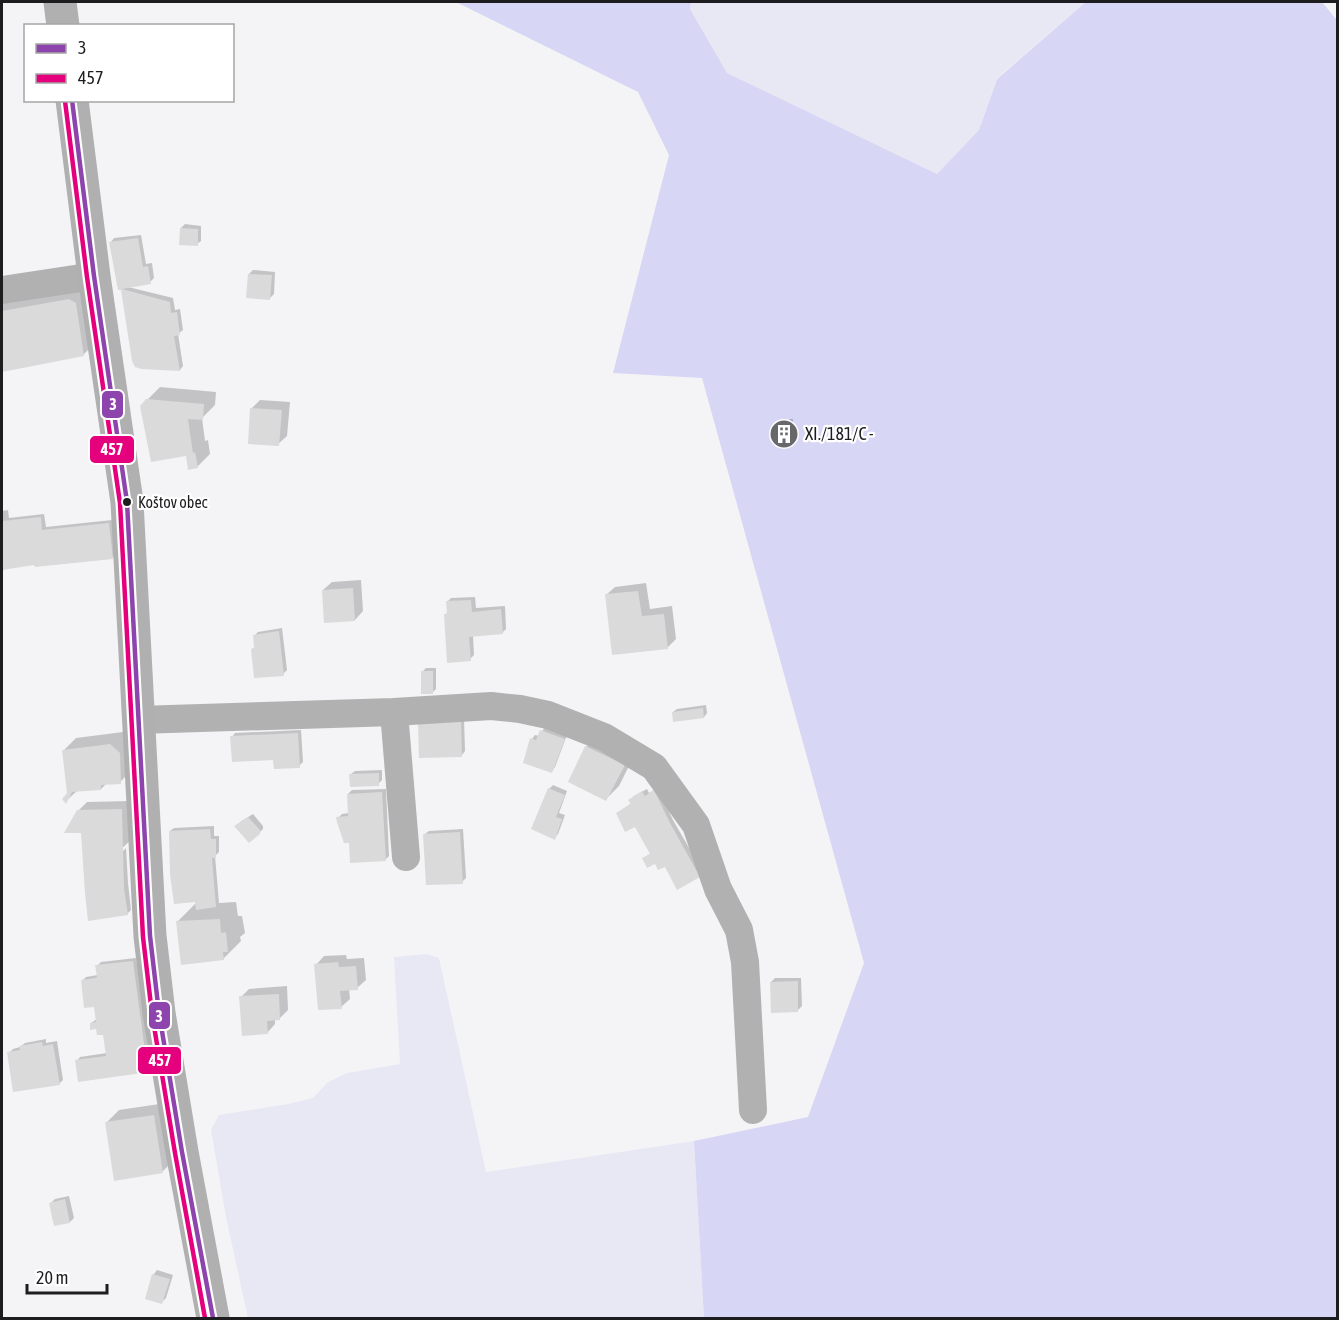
<svg xmlns="http://www.w3.org/2000/svg" width="1339" height="1320" font-family="'Asap Condensed',sans-serif">
<style>
.green{fill:#e8e8f4}
.forest{fill:#d7d6f5}
.shadow{fill:#0003}
.building{fill:#dadada}
.lines{fill:none;stroke-linecap:round;stroke-linejoin:round}
.minor{stroke:#b1b1b1;stroke-width:28}
.secondary{stroke:#b0b0b1;stroke-width:33}
.bus-1-casing{stroke:#fff;stroke-width:9}
.bus-2-casing{stroke:#fff;stroke-width:9}
.bus-1{stroke:#8e44ad;stroke-width:4.5}
.bus-2{stroke:#e5007d;stroke-width:4.5}
.bus-dot{fill:#1d1d1f;stroke:#fff;stroke-width:2}
.labels{text-anchor:middle;stroke-width:4.5;stroke-linejoin:round;paint-order:stroke}
.bus-label{font-size:16px;fill:#1d1d1f;stroke:#fff;text-anchor:start}
.poi-label{font-size:18px;fill:#1d1d1f;stroke:#fff;text-anchor:start}
.line-badge{stroke:#fff;stroke-width:2}
.badge-label{font-size:16px;text-anchor:middle;font-weight:bold;fill:#fff}
</style>
<rect width="100%" height="100%" fill="#f4f4f7"/>
<path class="green" d="M 691,2 L 1086,2 L 997,78 L 979,130 L 937,174 L 727,73 L 690,9 Z
M 427,954 L 439,958 L 486,1172 L 694,1141 L 704,1318 L 248,1318 L 226,1217 L 211,1130 L 219,1115 L 288,1104 L 313,1098 L 328,1082 L 347,1073 L 400,1064 L 394,957 Z"/>
<path class="forest" d="M 456,2 L 691,2 L 690,9 L 727,73 L 937,174 L 979,130 L 997,79 L 1086,2 L 1322,2 L 1337,20 L 1337,1318 L 704,1318 L 694,1141 L 808,1117 L 864,963 L 702,378 L 613,373 L 669,155 L 638,92 Z"/>
<path class="shadow" d="M 185,224 L 201,226 L 201,241 L 197,244 L 181,228 Z
M 141,235 L 146,264 L 152,263 L 154,278 L 150,282 L 128,287 L 173,298 L 175,310 L 180,309 L 183,330 L 178,334 L 183,366 L 180,370 L 133,360 L 122,288 L 111,242 L 114,238 Z
M 253,270 L 275,272 L 274,294 L 270,298 L 249,274 Z
M 83,287 L 96,342 L 83,355 L 2,371 L 2,301 Z
M 160,387 L 216,392 L 215,405 L 202,418 L 205,441 L 208,440 L 210,454 L 197,467 L 147,400 Z
M 260,400 L 290,402 L 287,436 L 278,444 L 252,408 Z
M 790,419 L 793,419 L 792,441 L 788,444 L 780,427 Z
M 8,510 L 9,518 L 44,514 L 46,527 L 112,520 L 116,554 L 112,558 L 36,563 L 6,568 L 2,571 L 2,511 Z
M 361,580 L 363,611 L 355,620 L 323,590 L 332,582 Z
M 646,583 L 650,609 L 672,606 L 676,639 L 668,647 L 606,595 L 615,587 Z
M 475,597 L 476,608 L 505,606 L 506,629 L 502,633 L 473,635 L 474,655 L 470,659 L 446,614 L 448,612 L 447,602 L 451,598 Z
M 282,628 L 287,670 L 283,674 L 252,649 L 255,647 L 254,636 L 258,632 Z
M 426,668 L 436,668 L 436,689 L 432,693 L 422,672 Z
M 706,705 L 707,713 L 704,717 L 673,712 L 677,709 Z
M 464,718 L 465,751 L 462,755 L 421,757 Z
M 545,727 L 567,735 L 555,767 L 552,771 L 532,739 L 535,735 L 539,736 Z
M 301,730 L 303,762 L 299,766 L 275,759 L 232,737 L 235,733 Z
M 123,732 L 133,769 L 120,782 L 107,783 L 101,789 L 78,790 L 66,801 L 68,793 L 63,751 L 76,738 Z
M 599,734 L 636,752 L 619,786 L 606,799 L 570,781 L 586,747 Z
M 382,770 L 382,780 L 378,784 L 351,774 L 355,771 Z
M 553,785 L 567,791 L 559,813 L 565,815 L 558,834 L 554,838 L 549,789 Z
M 658,788 L 673,820 L 703,872 L 699,876 L 644,858 L 651,853 L 636,825 L 617,813 L 632,803 L 630,800 L 634,796 L 647,789 L 649,793 Z
M 386,789 L 389,856 L 385,860 L 350,841 L 338,818 L 342,814 L 349,813 L 348,794 L 352,790 Z
M 130,801 L 131,840 L 121,849 L 121,853 L 126,848 L 128,883 L 131,910 L 127,914 L 85,852 L 78,811 L 87,802 Z
M 253,814 L 263,826 L 263,829 L 259,833 L 240,822 Z
M 214,826 L 214,836 L 219,836 L 219,852 L 215,856 L 219,903 L 236,902 L 238,916 L 242,916 L 245,933 L 240,937 L 241,941 L 223,959 L 177,922 L 195,904 L 197,904 L 170,831 L 174,828 Z
M 463,829 L 466,878 L 462,882 L 425,834 L 429,831 Z
M 346,955 L 347,959 L 364,958 L 366,980 L 357,988 L 349,989 L 350,999 L 341,1007 L 316,965 L 324,956 Z
M 136,958 L 150,1061 L 146,1067 L 77,1061 L 80,1057 L 107,1053 L 104,1033 L 91,1023 L 97,1019 L 96,1005 L 82,981 L 86,977 L 98,975 L 97,966 L 101,962 Z
M 775,978 L 801,978 L 802,1006 L 798,1010 L 771,982 Z
M 287,986 L 288,1010 L 280,1018 L 275,1019 L 275,1024 L 267,1033 L 241,997 L 249,989 Z
M 46,1039 L 46,1043 L 57,1041 L 63,1080 L 59,1084 L 9,1053 L 13,1049 L 20,1047 L 25,1043 Z
M 166,1103 L 176,1158 L 163,1171 L 106,1123 L 119,1110 Z
M 69,1196 L 74,1218 L 70,1222 L 55,1224 L 51,1203 L 55,1199 Z
M 157,1270 L 173,1275 L 166,1298 L 162,1302 L 147,1298 L 154,1274 Z"/>
<path class="building" d="M 180,228 L 198,229 L 198,246 L 179,245 Z
M 138,238 L 143,267 L 148,266 L 151,284 L 122,289 L 170,302 L 171,313 L 177,312 L 180,335 L 174,336 L 180,371 L 141,369 L 135,367 L 132,361 L 121,290 L 118,290 L 109,242 Z
M 248,274 L 272,275 L 270,300 L 246,298 Z
M 69,299 L 76,303 L 84,356 L 2,372 L 2,311 Z
M 146,399 L 204,404 L 203,420 L 188,419 L 193,453 L 195,452 L 198,468 L 188,470 L 186,456 L 151,462 L 140,406 Z
M 250,408 L 282,410 L 279,446 L 248,444 Z
M 784,422 L 790,422 L 789,446 L 783,446 L 778,441 L 779,427 Z
M 41,517 L 42,530 L 109,523 L 113,559 L 35,567 L 34,565 L 2,570 L 2,521 Z
M 353,588 L 355,621 L 324,623 L 322,590 Z
M 638,591 L 642,616 L 664,614 L 668,649 L 612,655 L 605,594 Z
M 471,600 L 472,612 L 501,609 L 503,634 L 469,637 L 471,661 L 447,663 L 444,614 L 447,614 L 446,601 Z
M 279,631 L 284,676 L 254,678 L 251,649 L 254,648 L 253,635 Z
M 421,671 L 433,671 L 433,694 L 421,694 Z
M 703,708 L 704,718 L 673,722 L 672,712 Z
M 461,721 L 462,757 L 419,758 L 418,723 Z
M 540,730 L 565,739 L 552,773 L 523,763 L 530,738 L 536,740 Z
M 298,733 L 300,768 L 274,769 L 273,760 L 232,762 L 230,736 Z
M 110,744 L 120,753 L 121,784 L 101,785 L 101,790 L 72,792 L 66,804 L 62,799 L 67,793 L 62,750 Z
M 585,746 L 625,765 L 606,801 L 568,782 Z
M 379,773 L 379,786 L 350,787 L 349,774 Z
M 548,788 L 565,795 L 556,817 L 562,819 L 555,840 L 531,829 Z
M 654,790 L 670,823 L 700,877 L 677,890 L 665,867 L 658,870 L 655,864 L 647,868 L 642,858 L 650,854 L 635,827 L 625,832 L 616,813 L 631,804 L 628,800 L 642,791 L 645,796 Z
M 382,792 L 386,861 L 350,863 L 349,843 L 344,843 L 337,822 L 336,817 L 348,816 L 347,794 Z
M 122,809 L 124,888 L 128,915 L 88,921 L 85,893 L 81,833 L 64,833 L 77,810 Z
M 248,817 L 260,830 L 260,834 L 249,843 L 234,826 Z
M 210,829 L 211,839 L 216,839 L 216,858 L 212,858 L 216,907 L 196,910 L 195,902 L 174,904 L 170,874 L 169,831 Z
M 460,832 L 463,884 L 426,885 L 423,834 Z
M 220,919 L 221,933 L 226,932 L 228,952 L 223,952 L 224,960 L 181,965 L 176,921 Z
M 133,961 L 147,1066 L 142,1073 L 78,1082 L 75,1060 L 106,1056 L 103,1035 L 97,1035 L 96,1029 L 90,1030 L 90,1023 L 96,1022 L 94,1007 L 84,1008 L 81,980 L 95,978 L 97,977 L 95,965 Z
M 338,962 L 339,967 L 356,966 L 358,990 L 340,991 L 342,1009 L 318,1010 L 314,964 Z
M 798,981 L 798,1012 L 771,1013 L 770,982 Z
M 279,994 L 280,1020 L 267,1021 L 268,1034 L 242,1036 L 239,996 Z
M 42,1042 L 43,1046 L 53,1044 L 60,1085 L 13,1092 L 7,1052 L 20,1050 L 19,1046 Z
M 154,1115 L 163,1173 L 114,1181 L 105,1122 Z
M 65,1199 L 70,1223 L 54,1226 L 49,1203 Z
M 152,1274 L 170,1279 L 162,1304 L 145,1299 Z"/>
<g class="lines">
<path class="minor" d="M 2,290 L 94,276
M 394,712 L 406,857
M 138,720 L 394,712 L 491,706 L 520,709 L 548,715 L 604,737 L 654,767 L 696,825 L 718,889 L 739,930 L 745,962 L 753,1110"/>
<path class="secondary" d="M 60,2 L 63,26
M 72,100 L 94,276 L 127,502 L 150,936 L 159,1013 L 182,1152 L 213,1318"/>
<g class="bus-1-casing">
<path id="bus-1" d="M 72,100 L 94,276 L 127,502 L 150,936 L 159,1013 L 182,1152 L 213,1318"/>
</g>
<g class="bus-2-casing">
<path id="bus-2" d="M 65,101 L 87,277 L 120,503 L 143,937 L 152,1014 L 175,1153 L 205,1318"/>
</g>
<use href="#bus-1" class="bus-1"/>
<use href="#bus-2" class="bus-2"/>
</g>
<defs>
<g id="building-disc" transform="scale(1.5)"><circle r="9.5" fill="#68686b" stroke="#fff"/><path d="M-4-6H4V6H1V3H-1V6H-4ZM-2.5-4.3h1.7v1.8h-1.7ZM.8-4.3h1.7v1.8H.8ZM-2.5-1h1.7V.8h-1.7ZM.8-1h1.7V.8H.8Z" fill="#fff"/></g>
</defs>
<g fill-rule="evenodd">
<use href="#building-disc" x="784" y="434"/>
</g>
<circle class="bus-dot" cx="127" cy="502" r="5"/>
<g class="labels">
<g class="bus-label">
<text x="138" y="508">Koštov obec</text>
</g>
<g class="poi-label">
<text x="805" y="440">XI./181/C -</text>
</g>
</g>
<g class="line-badge">
<rect x="101" y="390" width="23" height="29" rx="6" fill="#8e44ad"/>
<rect x="89" y="435" width="46" height="29" rx="6" fill="#e5007d"/>
<rect x="148" y="1001" width="23" height="29" rx="6" fill="#8e44ad"/>
<rect x="137" y="1046" width="45" height="29" rx="6" fill="#e5007d"/>
</g>
<g class="badge-label">
<text x="113" y="410">3</text>
<text x="112" y="455">457</text>
<text x="159" y="1022">3</text>
<text x="160" y="1066">457</text>
</g>
<rect width="1339" height="1320" fill="none" stroke="#1d1d1f" stroke-width="6"/>
<rect x="24" y="24" width="210" height="78" fill="#ffffff" stroke="#a5a5a5" stroke-width="1.5"/>
<rect x="36" y="44" width="30" height="9" fill="#8e44ad" stroke="#a5a5a5" stroke-width="1.5"/>
<text x="78" y="54" font-size="18" fill="#1d1d1f">3</text>
<rect x="36" y="74" width="30" height="9" fill="#e5007d" stroke="#a5a5a5" stroke-width="1.5"/>
<text x="78" y="84" font-size="18" fill="#1d1d1f">457</text>
<path d="M27 1284v9h80v-9" fill="none" stroke="#1d1d1f" stroke-width="3"/>
<text x="36" y="1284" font-size="18" fill="#1d1d1f" stroke="#ffffff" stroke-width="4.5" paint-order="stroke">20 m</text>
</svg>
